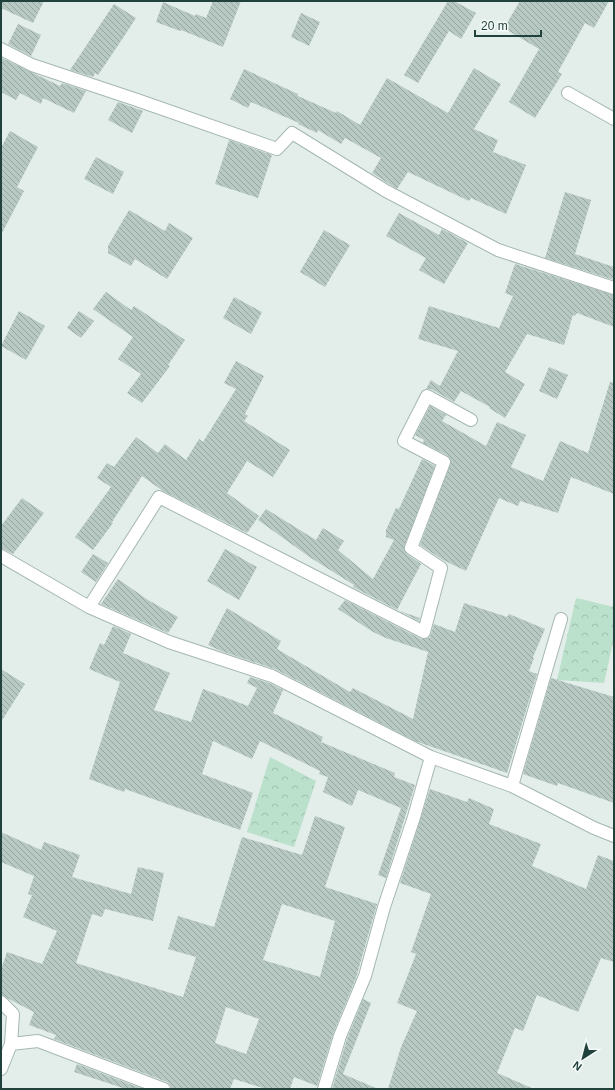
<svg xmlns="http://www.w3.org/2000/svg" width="615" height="1090" font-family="Arial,sans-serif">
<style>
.park{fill:url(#park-crowns)}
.building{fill:url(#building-back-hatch);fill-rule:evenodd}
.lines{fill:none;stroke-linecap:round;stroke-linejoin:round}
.street-casing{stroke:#a5b7b3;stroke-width:14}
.street{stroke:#fff;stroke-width:12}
</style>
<defs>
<pattern id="park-crowns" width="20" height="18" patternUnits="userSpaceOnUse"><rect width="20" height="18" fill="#bbe0cb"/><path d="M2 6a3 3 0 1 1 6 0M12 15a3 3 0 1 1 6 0" fill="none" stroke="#a0c1af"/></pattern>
<pattern id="building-back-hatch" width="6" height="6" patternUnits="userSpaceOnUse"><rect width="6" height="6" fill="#b8c9c4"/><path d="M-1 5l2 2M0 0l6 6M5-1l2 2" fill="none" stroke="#95a5a0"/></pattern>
</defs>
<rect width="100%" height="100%" fill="#e3eeeb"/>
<path class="park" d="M 576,598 L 614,607 L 614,638 L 604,683 L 557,680 Z
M 270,757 L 316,781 L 294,847 L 247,832 Z"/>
<path class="building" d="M 1,1 L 44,1 L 33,23 L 1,8 Z
M 213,1 L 241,1 L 223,47 L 181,30 L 180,31 L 156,22 L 163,2 L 195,16 L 196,14 L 206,18 Z
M 448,1 L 454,1 L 476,13 L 461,39 L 449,31 L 418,83 L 404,75 Z
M 520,1 L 609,1 L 594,28 L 585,23 L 558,72 L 562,74 L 535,118 L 509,102 L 539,49 L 504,28 Z
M 114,4 L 136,18 L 121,41 L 98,75 L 95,73 L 93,77 L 70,70 Z
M 301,13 L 320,22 L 309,46 L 291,37 Z
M 18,24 L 41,35 L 31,56 L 8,44 Z
M 2,58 L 60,86 L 62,83 L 86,91 L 74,113 L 43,98 L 41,104 L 20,93 L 16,100 L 1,92 Z
M 474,68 L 501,84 L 474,129 L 498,140 L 493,152 L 526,165 L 506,214 L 471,198 L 469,201 L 408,172 L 397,189 L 372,173 L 381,158 L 345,138 L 341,144 L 318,130 L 317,133 L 298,124 L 299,123 L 251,102 L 248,108 L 230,99 L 244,69 L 298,94 L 298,96 L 336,113 L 337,111 L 360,125 L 387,78 L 448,113 Z
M 118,102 L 143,111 L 132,133 L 108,120 Z
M 10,131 L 38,147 L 17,187 L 24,191 L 1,235 L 1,148 Z
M 229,140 L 272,155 L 258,198 L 215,184 Z
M 96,157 L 124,172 L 113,194 L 84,179 Z
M 565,192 L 591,200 L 575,254 L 614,267 L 614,280 L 545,258 Z
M 129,210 L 165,231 L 169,223 L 193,238 L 167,279 L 135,259 L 131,266 L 108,253 L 108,246 Z
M 399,213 L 439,235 L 442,229 L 468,243 L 444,284 L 419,270 L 426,258 L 386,236 Z
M 324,230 L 350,245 L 325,287 L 300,272 Z
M 515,264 L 614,295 L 614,327 L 577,313 L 575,316 L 573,315 L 564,345 L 527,334 L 505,372 L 525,384 L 505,418 L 489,408 L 490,407 L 461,391 L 454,402 L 431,389 L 426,389 L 431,380 L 440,386 L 458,351 L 418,339 L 429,306 L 499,328 L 513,296 L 505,293 Z
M 106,292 L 131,310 L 134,306 L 185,340 L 168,365 L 170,366 L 142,403 L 127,393 L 141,374 L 118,359 L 133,337 L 93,309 Z
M 234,297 L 262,312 L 251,334 L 223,318 Z
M 19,311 L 45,326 L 26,360 L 1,346 Z
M 79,311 L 94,321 L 81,338 L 67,328 Z
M 236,361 L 264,376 L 245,414 L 248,416 L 244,421 L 290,450 L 273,477 L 247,461 L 227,493 L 259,516 L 247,533 L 163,491 L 142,476 L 112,522 L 113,523 L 93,550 L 75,537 L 111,487 L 97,478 L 107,463 L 114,467 L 136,437 L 158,453 L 165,444 L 186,460 L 199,439 L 203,442 L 236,389 L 224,383 Z
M 549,367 L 568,375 L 557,399 L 539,391 Z
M 610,382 L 614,383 L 614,494 L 571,477 L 558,513 L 520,501 L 518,506 L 499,498 L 466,571 L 443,560 L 420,545 L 451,461 L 447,455 L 423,443 L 424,440 L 415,435 L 430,406 L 446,415 L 442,421 L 486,446 L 497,422 L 526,435 L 511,467 L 543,481 L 560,441 L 588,453 Z
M 422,459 L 435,466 L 404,548 L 407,554 L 421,564 L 397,610 L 420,618 L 419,621 L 353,587 L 354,585 L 311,558 L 258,520 L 266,509 L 316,540 L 323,528 L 344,541 L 338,550 L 373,579 L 394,540 L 386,537 L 386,530 L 396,508 L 399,509 Z
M 22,498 L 44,513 L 13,554 L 1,548 L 1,526 Z
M 225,549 L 257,567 L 239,600 L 207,581 Z
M 93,554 L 108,563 L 96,582 L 81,572 Z
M 118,579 L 148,600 L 178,617 L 168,633 L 101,604 Z
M 345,600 L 421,639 L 424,639 L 429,638 L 431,634 L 434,624 L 455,632 L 464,603 L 507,617 L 509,614 L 545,629 L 533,657 L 534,658 L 529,671 L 537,674 L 507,773 L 415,741 L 275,669 L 221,651 L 208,645 L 227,608 L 281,641 L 277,649 L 350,692 L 353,688 L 413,719 L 428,652 L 386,638 L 373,632 L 338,609 Z
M 113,626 L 131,634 L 123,653 L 170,673 L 154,710 L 191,722 L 203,689 L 248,706 L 257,688 L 247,683 L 250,677 L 269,683 L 283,690 L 273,713 L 323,737 L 321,742 L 395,773 L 394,777 L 415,785 L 386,878 L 378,875 L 401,808 L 358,790 L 352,806 L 323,792 L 328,777 L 319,774 L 320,771 L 260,741 L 252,759 L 213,741 L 202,774 L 253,793 L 240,830 L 125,789 L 124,792 L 89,779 L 120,682 L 89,669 L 100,643 L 104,645 Z
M 1,669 L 25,684 L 1,722 Z
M 551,678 L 614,697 L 614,803 L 558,783 L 557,786 L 523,774 Z
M 430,789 L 467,802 L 469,798 L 494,809 L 489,824 L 541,844 L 532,866 L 586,889 L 598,855 L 614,861 L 614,962 L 601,958 L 578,1012 L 537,995 L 523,1031 L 515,1028 L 497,1073 L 534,1089 L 388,1089 L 401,1047 L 417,1011 L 397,1003 L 416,954 L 411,952 L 431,894 L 400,883 Z
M 315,816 L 345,827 L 325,887 L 377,904 L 356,978 L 333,1034 L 317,1086 L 294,1077 L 290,1089 L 266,1089 L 234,1079 L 230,1089 L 171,1089 L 170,1085 L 167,1082 L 54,1039 L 56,1035 L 29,1025 L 34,1012 L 1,995 L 1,970 L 7,952 L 42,964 L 57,931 L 23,917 L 32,895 L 28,894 L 34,876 L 1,862 L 1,832 L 41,850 L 44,842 L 80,855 L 72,877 L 131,894 L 138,867 L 164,873 L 153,921 L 105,909 L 102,917 L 92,914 L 76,963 L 183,997 L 196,957 L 168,949 L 178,916 L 214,927 L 242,837 L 302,855 ZM 282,904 L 335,921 L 320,977 L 263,960 ZM 226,1007 L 259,1019 L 246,1054 L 215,1043 Z
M 363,999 L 371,1003 L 343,1074 L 378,1089 L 332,1089 L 347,1039 Z
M 77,1064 L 143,1089 L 126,1089 L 74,1072 Z"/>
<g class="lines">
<g class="street-casing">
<path id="street" d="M 1,49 L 32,65 L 137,100 L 277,149 L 292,133 L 386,191 L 498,250 L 614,288
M 568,93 L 614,119
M 1,556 L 89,607 L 169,642 L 272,676 L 431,757 L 512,786 L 594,828 L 614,836
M 89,607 L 159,497 L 424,632 L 441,568 L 411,548 L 444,462 L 404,441 L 427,396 L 471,420
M 512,786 L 561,619
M 1,1002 L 13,1014 L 11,1044 L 1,1069
M 11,1044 L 38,1041 L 164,1089
M 324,1089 L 340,1036 L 365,976 L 384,907 L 414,817 L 431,757"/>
</g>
<use href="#street" class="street"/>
</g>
<rect width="615" height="1090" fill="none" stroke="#21413d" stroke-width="4"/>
<g transform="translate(583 1058) rotate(216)" stroke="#f4faf8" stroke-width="3" paint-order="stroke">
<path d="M0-3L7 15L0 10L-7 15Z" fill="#21413d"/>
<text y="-6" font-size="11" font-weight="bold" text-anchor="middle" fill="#21413d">N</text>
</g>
<path d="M475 30v6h66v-6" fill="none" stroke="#21413d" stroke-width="2"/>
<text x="481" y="30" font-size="12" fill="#21413d" stroke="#f4faf8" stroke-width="3" paint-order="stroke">20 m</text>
</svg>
